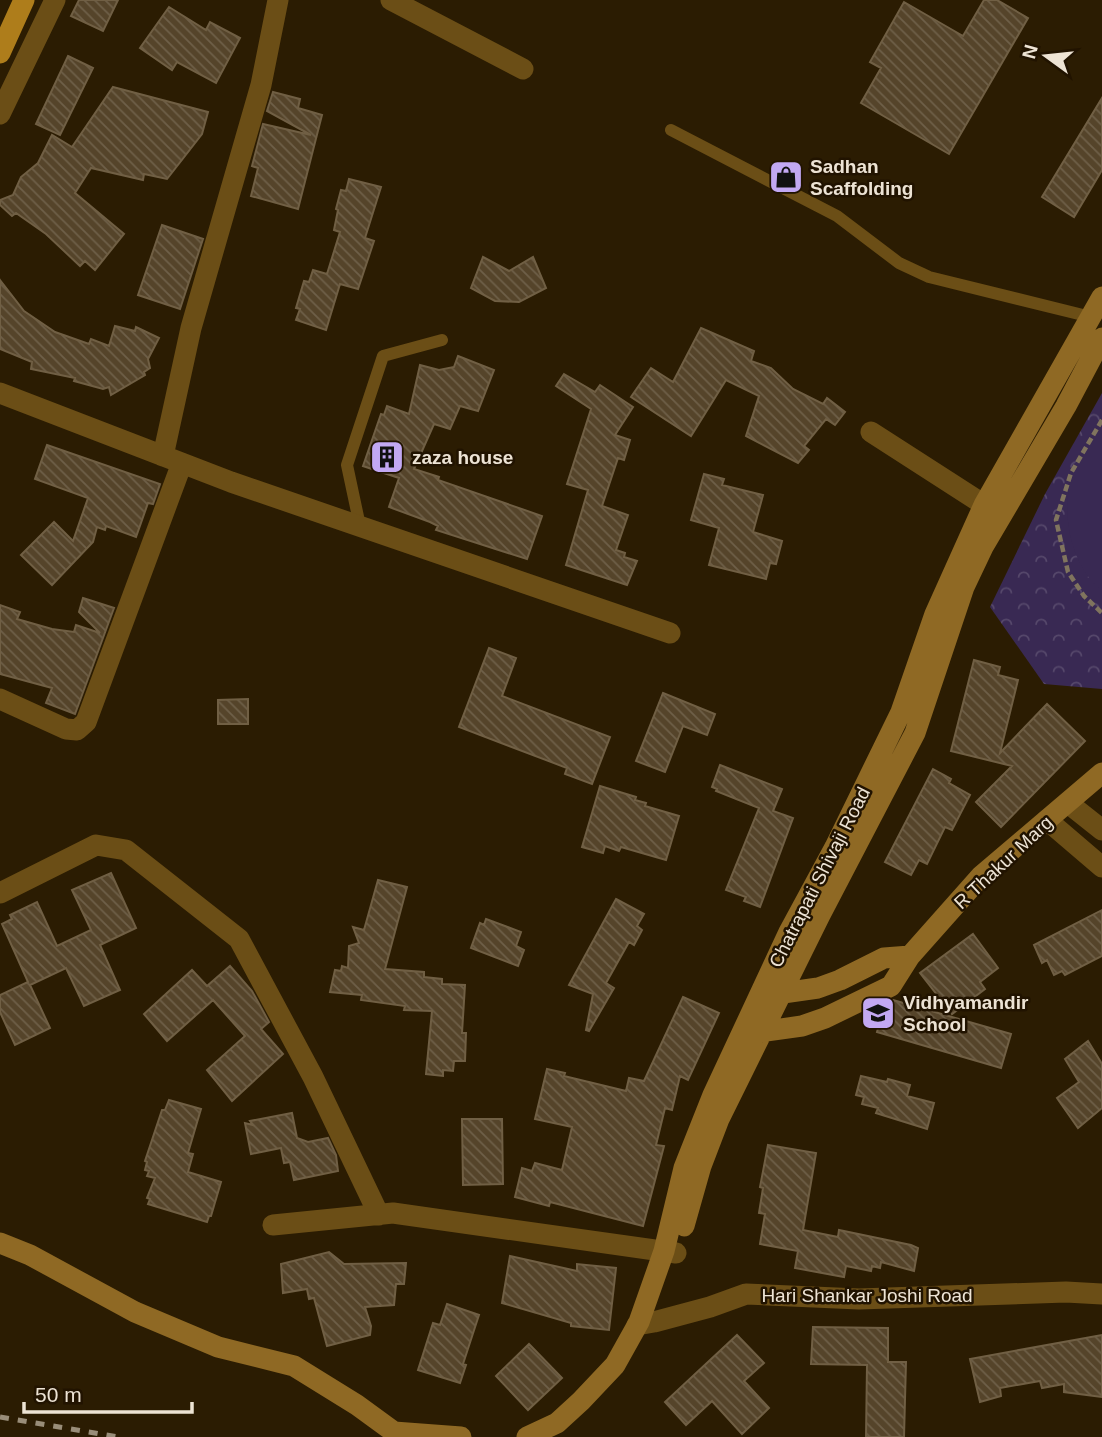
<svg xmlns="http://www.w3.org/2000/svg" width="1102" height="1437" font-family="Helvetica,sans-serif">
<style>
.park{fill:url(#park-crowns)}
.garden{fill:#392953}
.building{fill:url(#building-back-hatch);stroke:#705f44;stroke-width:2}
.lines{fill:none;stroke-linecap:round;stroke-linejoin:round}
.path{stroke:#80745e;stroke-width:4.5;stroke-dasharray:7 3.5;stroke-linecap:butt}
.lane{stroke:#6b4e16;stroke-width:12}
.street{stroke:#6b4e16;stroke-width:21}
.secondary{stroke:#8f6924;stroke-width:21}
.primary{stroke:#ae7d1b;stroke-width:21}
.rail{stroke:#998d79;stroke-width:5;stroke-dasharray:9 9;stroke-linecap:butt}
.labels{text-anchor:middle;stroke-width:5;stroke-linejoin:round;paint-order:stroke}
.poi-label{font-size:19px;font-weight:bold;fill:#ede3d4;stroke:#211300;text-anchor:start}
.street-label{font-size:19px;fill:#ede3d4;stroke:#211300}
</style>
<defs>
<pattern id="park-crowns" width="20" height="18" patternUnits="userSpaceOnUse" patternTransform="scale(1.75)"><rect width="20" height="18" fill="#392953"/><path d="M2 6a3 3 0 1 1 6 0M12 15a3 3 0 1 1 6 0" fill="none" stroke="#56486b"/></pattern>
<pattern id="building-back-hatch" width="6" height="6" patternUnits="userSpaceOnUse" patternTransform="scale(1.75)"><rect width="6" height="6" fill="#55442a"/><path d="M-1 5l2 2M0 0l6 6M5-1l2 2" fill="none" stroke="#6e5f48"/></pattern>
</defs>
<rect width="100%" height="100%" fill="#2b1c02"/>
<path class="park" d="M 1102,393 L 1102,689 L 1044,684 L 990,607 L 1045,494 Z"/>
<path class="garden" d="M 1102,423 L 1102,591 C 1097,586 1091,581 1087,575 C 1056,530 1062,460 1102,423 Z"/>
<path class="building" d="M 79,0 L 118,0 L 103,31 L 71,16 Z
M 984,0 L 997,0 L 1028,18 L 949,154 L 861,103 L 881,68 L 870,62 L 904,2 L 963,36 Z
M 169,7 L 206,30 L 210,22 L 240,38 L 216,83 L 177,62 L 172,70 L 140,48 Z
M 68,56 L 93,68 L 60,135 L 36,124 Z
M 113,87 L 208,112 L 202,134 L 167,179 L 144,174 L 143,180 L 91,168 L 75,193 L 124,234 L 95,270 L 85,261 L 80,266 L 46,234 L 16,213 L 12,216 L 0,205 L 0,200 L 13,195 L 21,177 L 38,163 L 52,135 L 72,147 Z
M 273,92 L 300,99 L 298,108 L 322,115 L 298,209 L 251,196 L 258,168 L 252,166 L 263,124 L 311,135 L 267,111 Z
M 1102,98 L 1102,170 L 1074,217 L 1042,197 Z
M 349,179 L 381,187 L 365,238 L 374,241 L 358,289 L 340,284 L 326,330 L 296,320 L 300,309 L 296,308 L 304,281 L 309,282 L 313,270 L 327,274 L 340,232 L 334,230 L 338,210 L 336,209 L 341,190 L 346,191 Z
M 162,225 L 203,239 L 180,309 L 138,295 Z
M 483,257 L 509,271 L 533,257 L 546,288 L 519,302 L 495,301 L 471,288 Z
M 0,280 L 24,311 L 55,332 L 89,344 L 91,339 L 109,346 L 115,326 L 135,331 L 136,327 L 159,338 L 148,359 L 150,368 L 144,372 L 145,375 L 111,395 L 109,387 L 103,389 L 74,381 L 75,378 L 31,369 L 32,362 L 0,349 Z
M 701,328 L 754,351 L 751,361 L 771,368 L 793,389 L 823,404 L 827,398 L 845,412 L 835,425 L 826,419 L 804,446 L 809,450 L 798,463 L 746,436 L 759,396 L 726,380 L 691,436 L 631,397 L 651,368 L 673,382 Z
M 458,356 L 494,370 L 478,411 L 460,406 L 450,429 L 434,424 L 414,469 L 439,477 L 438,480 L 542,516 L 527,559 L 436,530 L 438,526 L 430,522 L 389,507 L 399,478 L 363,466 L 381,414 L 384,415 L 387,406 L 409,414 L 420,365 L 439,370 L 454,367 Z
M 564,374 L 595,392 L 600,385 L 633,407 L 615,435 L 630,440 L 624,460 L 618,458 L 602,506 L 628,515 L 616,550 L 625,553 L 624,557 L 637,561 L 627,585 L 566,565 L 588,490 L 567,484 L 591,409 L 556,386 Z
M 47,445 L 160,484 L 153,504 L 148,503 L 136,537 L 106,526 L 105,530 L 97,527 L 93,542 L 52,585 L 21,555 L 54,522 L 73,541 L 88,498 L 35,479 Z
M 704,474 L 724,479 L 722,485 L 763,495 L 753,532 L 782,541 L 776,564 L 770,563 L 766,579 L 709,565 L 719,528 L 691,520 Z
M 83,598 L 114,608 L 75,714 L 46,703 L 52,688 L 0,674 L 0,605 L 20,612 L 17,619 L 52,629 L 74,632 L 76,625 L 100,633 L 79,612 Z
M 489,648 L 516,658 L 502,696 L 610,737 L 592,784 L 565,774 L 567,768 L 459,727 Z
M 974,660 L 1000,667 L 998,675 L 1018,680 L 1000,753 L 1047,704 L 1085,741 L 1001,827 L 976,802 L 1012,766 L 951,751 Z
M 663,693 L 715,714 L 707,735 L 683,726 L 665,772 L 636,761 Z
M 248,699 L 248,724 L 218,724 L 218,700 Z
M 720,765 L 782,789 L 773,811 L 793,818 L 760,907 L 744,901 L 746,897 L 726,890 L 759,808 L 716,791 L 717,789 L 712,787 Z
M 933,769 L 951,779 L 949,783 L 970,795 L 952,830 L 945,827 L 927,864 L 919,860 L 911,875 L 885,862 Z
M 600,786 L 636,797 L 635,800 L 646,803 L 645,806 L 679,816 L 666,860 L 621,847 L 619,851 L 605,846 L 603,853 L 582,847 Z
M 111,873 L 136,928 L 100,945 L 120,990 L 84,1006 L 66,968 L 30,985 L 50,1028 L 15,1045 L 0,1012 L 0,995 L 28,982 L 2,924 L 12,919 L 10,915 L 37,902 L 57,946 L 91,930 L 72,890 Z
M 378,880 L 407,887 L 385,969 L 424,972 L 424,977 L 442,979 L 442,984 L 465,985 L 462,1033 L 466,1033 L 465,1061 L 454,1061 L 453,1071 L 443,1070 L 443,1076 L 426,1074 L 432,1011 L 404,1010 L 405,1006 L 361,1000 L 362,995 L 330,992 L 335,970 L 341,971 L 342,966 L 348,968 L 349,946 L 359,943 L 353,927 L 364,930 Z
M 616,899 L 644,914 L 637,926 L 642,930 L 634,945 L 629,942 L 606,983 L 614,988 L 589,1031 L 586,1030 L 593,994 L 569,985 Z
M 1102,910 L 1102,956 L 1065,975 L 1062,971 L 1054,975 L 1047,960 L 1042,963 L 1034,945 Z
M 486,919 L 521,932 L 516,946 L 524,950 L 518,966 L 471,948 L 480,923 L 484,925 Z
M 973,934 L 998,968 L 980,982 L 985,989 L 952,1014 L 920,973 Z
M 230,966 L 252,991 L 269,1022 L 261,1029 L 283,1054 L 232,1101 L 207,1070 L 245,1036 L 213,1000 L 167,1041 L 144,1014 L 192,970 L 207,986 Z
M 683,997 L 719,1013 L 688,1080 L 680,1076 L 672,1110 L 665,1108 L 656,1145 L 664,1146 L 643,1226 L 550,1202 L 549,1206 L 515,1197 L 522,1168 L 532,1171 L 535,1163 L 562,1170 L 572,1127 L 535,1119 L 547,1069 L 565,1073 L 564,1076 L 626,1091 L 629,1078 L 644,1081 Z
M 893,1000 L 1011,1034 L 1001,1068 L 877,1032 L 885,1003 Z
M 1088,1041 L 1102,1064 L 1102,1108 L 1078,1128 L 1057,1098 L 1079,1082 L 1065,1059 Z
M 861,1076 L 887,1082 L 888,1079 L 910,1085 L 907,1096 L 934,1103 L 927,1129 L 876,1113 L 878,1108 L 862,1104 L 864,1097 L 856,1095 Z
M 169,1100 L 201,1109 L 188,1153 L 193,1154 L 188,1172 L 221,1182 L 211,1216 L 209,1216 L 207,1222 L 148,1204 L 150,1199 L 147,1198 L 155,1178 L 147,1176 L 149,1171 L 145,1170 L 147,1162 L 145,1161 L 162,1110 L 165,1110 Z
M 292,1113 L 297,1138 L 308,1142 L 328,1138 L 336,1155 L 338,1171 L 294,1180 L 290,1162 L 284,1163 L 281,1148 L 251,1154 L 245,1123 L 253,1125 L 250,1121 Z
M 462,1119 L 502,1119 L 503,1184 L 463,1185 Z
M 768,1145 L 816,1153 L 803,1230 L 838,1237 L 839,1230 L 911,1245 L 918,1248 L 914,1271 L 881,1262 L 880,1268 L 872,1266 L 871,1271 L 846,1266 L 844,1277 L 795,1268 L 798,1251 L 760,1244 L 765,1214 L 759,1213 L 763,1188 L 760,1187 Z
M 329,1252 L 344,1264 L 406,1263 L 404,1284 L 396,1284 L 394,1305 L 365,1307 L 371,1326 L 370,1335 L 327,1346 L 314,1298 L 309,1299 L 307,1289 L 283,1293 L 281,1264 Z
M 510,1256 L 577,1271 L 577,1264 L 616,1268 L 609,1330 L 571,1326 L 571,1323 L 502,1303 Z
M 447,1304 L 479,1315 L 463,1364 L 466,1365 L 460,1383 L 418,1370 L 433,1323 L 440,1325 Z
M 813,1327 L 888,1328 L 888,1362 L 906,1362 L 904,1437 L 866,1437 L 867,1365 L 811,1364 Z
M 737,1335 L 764,1363 L 744,1381 L 769,1408 L 742,1434 L 712,1401 L 686,1425 L 665,1402 Z
M 1102,1335 L 1102,1397 L 1064,1392 L 1064,1384 L 1042,1388 L 1040,1381 L 1000,1388 L 1001,1396 L 980,1402 L 970,1359 Z
M 529,1344 L 562,1378 L 528,1410 L 496,1376 Z"/>
<g class="lines">
<path class="path" d="M 1102,420 L 1071,473 L 1056,520 L 1068,572 L 1084,596 L 1102,613"/>
<path class="lane" d="M 671,130 L 837,216 L 899,263 L 929,277 L 1091,317
M 360,526 L 347,465 L 383,356 L 442,340"/>
<path class="street" d="M 391,0 L 523,69
M 0,114 L 55,0
M 0,393 L 231,482 L 670,633
M 871,432 L 1000,515
M 163,456 L 191,328 L 261,85 L 278,0
M 0,699 L 66,729 L 77,730 L 86,722 L 182,463
M 1068,803 L 1102,830
M 1047,820 L 1102,867
M 0,893 L 96,845 L 126,850 L 239,939 L 313,1077 L 379,1215
M 273,1225 L 393,1213 L 676,1253
M 637,1325 L 654,1322 L 710,1307 L 746,1294 L 859,1299 L 1066,1292 L 1102,1294"/>
<path class="secondary" d="M 769,995 L 818,988 L 840,980 L 884,958 L 910,956
M 752,1033 L 802,1026 L 825,1018 L 891,986 L 910,956 L 981,876 L 1102,773
M 684,1226 L 701,1166 L 719,1119 L 820,915 L 915,733 L 964,587 L 983,547 L 1066,406 L 1102,338
M 0,1243 L 30,1255 L 135,1312 L 218,1347 L 294,1366 L 357,1405 L 394,1432 L 397,1437
M 394,1432 L 461,1437
M 527,1437 L 557,1423 L 581,1401 L 615,1365 L 639,1322 L 664,1251 L 684,1168 L 713,1095 L 789,932 L 835,847 L 901,712 L 935,614 L 984,505 L 1102,297"/>
<path class="primary" d="M 0,53 L 24,0"/>
<path class="rail" d="M 0,1417 L 118,1437"/>
</g>
<defs>
<g id="shop-square" transform="scale(1.75)"><rect x="-9" y="-9" width="18" height="18" rx="4" fill="#c2a8f3" stroke="#211300"/><path d="M-5-2.5h2.3a2.7 3.5 0 0 1 5.4 0H5L5.5 6h-11ZM-1.5-2.5h3a1.5 2.3 0 0 0-3 0Z" fill="#111"/></g>
<g id="building-square" transform="scale(1.75)"><rect x="-9" y="-9" width="18" height="18" rx="4" fill="#c2a8f3" stroke="#211300"/><path d="M-4-6H4V6H1V3H-1V6H-4ZM-2.5-4.3h1.7v1.8h-1.7ZM.8-4.3h1.7v1.8H.8ZM-2.5-1h1.7V.8h-1.7ZM.8-1h1.7V.8H.8Z" fill="#111"/></g>
<g id="school-square" transform="scale(1.75)"><rect x="-9" y="-9" width="18" height="18" rx="4" fill="#c2a8f3" stroke="#211300"/><path d="M0-5L7-2L0 1L-7-2ZM-4 1L0 2.5L4 1V4Q0 6-4 4Z" fill="#111"/></g>
</defs>
<g fill-rule="evenodd">
<use href="#shop-square" x="786" y="177"/>
<use href="#building-square" x="387" y="457"/>
<use href="#school-square" x="878" y="1013"/>
</g>
<g class="labels">
<g class="poi-label">
<text x="810" y="173">Sadhan<tspan x="810" dy="22">Scaffolding</tspan></text>
<text x="412" y="464">zaza house</text>
<text x="903" y="1009">Vidhyamandir<tspan x="903" dy="22">School</tspan></text>
</g>
<g class="street-label">
<text transform="translate(1003 862) rotate(-43)" y="7">R Thakur Marg</text>
<text transform="translate(819 877) rotate(-63)" y="7">Chatrapati Shivaji Road</text>
<text x="867" y="1302">Hari Shankar Joshi Road</text>
</g>
</g>
<g transform="translate(1046 56) rotate(285)" stroke="#211300" stroke-width="5" paint-order="stroke">
<path d="M0-5L12 26L0 18L-12 26Z" fill="#ede3d4"/>
<text y="-10" font-size="19" font-weight="bold" text-anchor="middle" fill="#ede3d4">N</text>
</g>
<path d="M24 1402v10h168v-10" fill="none" stroke="#ede3d4" stroke-width="3.5"/>
<text x="35" y="1402" font-size="21" fill="#ede3d4" stroke="#211300" stroke-width="5" paint-order="stroke">50 m</text>
</svg>
